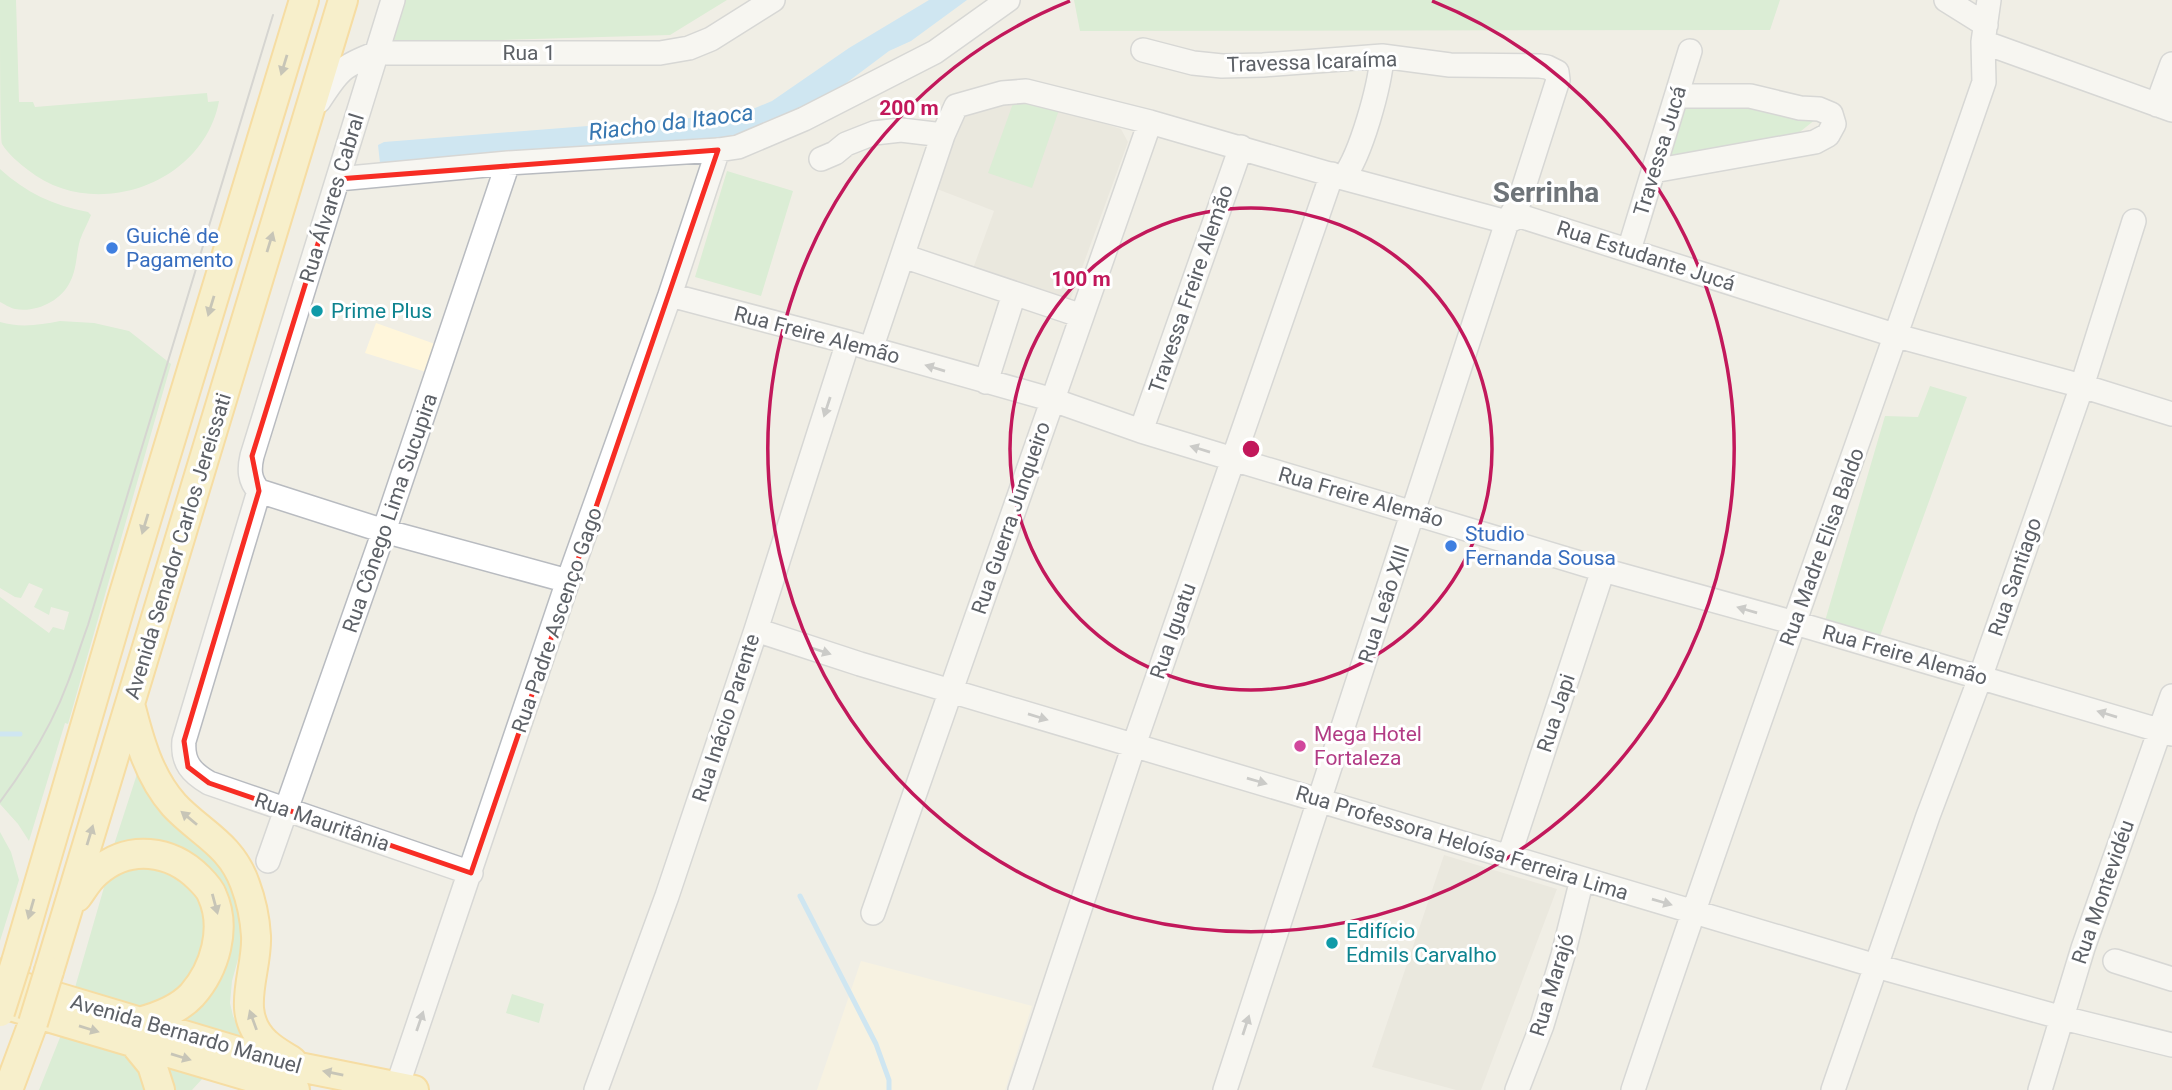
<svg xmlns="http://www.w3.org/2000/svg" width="2172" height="1090" font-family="Roboto,sans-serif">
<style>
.commercial{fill:#fff6db}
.education{fill:#e3dfd6}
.green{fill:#c1eac0}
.water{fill:#a6dbff}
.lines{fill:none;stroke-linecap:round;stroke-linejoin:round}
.stream{stroke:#a6dbff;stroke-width:5}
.minor-casing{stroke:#b8bbc0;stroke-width:26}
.major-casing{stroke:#fdc752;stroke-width:32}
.minor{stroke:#fff;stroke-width:23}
.major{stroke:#ffefab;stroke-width:28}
.tram{stroke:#b6b7b8;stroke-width:2}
.major-bridge-casing{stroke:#fdc752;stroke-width:32;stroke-linecap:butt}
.major-bridge{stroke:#ffefab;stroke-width:28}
.oneway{fill:#96937f}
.oneway2{fill:#9ea0a4}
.marked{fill:none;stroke:#f72d24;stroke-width:5;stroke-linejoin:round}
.ring{fill:none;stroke:#c2185b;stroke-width:3.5}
.shop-dot{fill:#3f7fe0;stroke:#fff;stroke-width:2.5}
.culture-dot{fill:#0f9aa8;stroke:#fff;stroke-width:2.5}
.hotel-dot{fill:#d1479c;stroke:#fff;stroke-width:2.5}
.labels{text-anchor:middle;stroke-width:6;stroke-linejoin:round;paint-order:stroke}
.street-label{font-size:21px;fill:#5d6167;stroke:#fff}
.shop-label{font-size:21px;fill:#366cbe;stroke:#fff;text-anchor:start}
.culture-label{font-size:21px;fill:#0d838f;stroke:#fff;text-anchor:start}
.hotel-label{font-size:21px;fill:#b23c85;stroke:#fff;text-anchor:start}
.water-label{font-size:23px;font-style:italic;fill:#3777b1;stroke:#fff}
.district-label{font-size:28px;font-weight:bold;fill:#6e7479;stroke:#fff}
.centre{fill:#c2185b;stroke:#fff;stroke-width:3.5}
.ring-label{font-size:21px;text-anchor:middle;font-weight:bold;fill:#c2185b;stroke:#fff;stroke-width:6;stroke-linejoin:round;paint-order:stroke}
</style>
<rect width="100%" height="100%" fill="#f0eee5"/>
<path class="commercial" d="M 376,323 L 435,344 L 426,372 L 365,353 Z
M 861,961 L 1032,1006 L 1005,1090 L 817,1090 Z"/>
<path class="education" d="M 1014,94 L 1121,129 L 1128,142 L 1067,309 L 971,274 L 994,211 L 937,189 L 965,110 Z
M 1444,855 L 1557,889 L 1481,1090 L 1456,1090 L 1372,1067 Z"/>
<path class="green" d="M 0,0 L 16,0 L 19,102 L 33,102 L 35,107 L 207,93 L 208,102 L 219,101 C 204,184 94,223 28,170 C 19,163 8,154 2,144 C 0,135 0,20 0,0 Z
M 403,0 L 727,0 L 670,35 L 398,43 L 392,38 Z
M 1074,0 L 1780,0 L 1770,30 L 1080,31 Z
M 1016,95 L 1059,110 L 1032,188 L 988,173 Z
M 1687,98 L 1756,103 L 1816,119 L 1796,135 L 1668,159 Z
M 0,169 C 25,192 54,206 88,212 L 91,215 C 88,223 83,231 80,240 C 76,254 77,269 70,282 C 61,301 36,313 15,309 C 10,308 4,304 0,302 Z
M 727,171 L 793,191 L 761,296 L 695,277 Z
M 60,321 L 94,323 L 129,331 L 171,364 L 68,724 L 65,723 L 29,841 L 18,824 L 0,804 L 0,597 L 49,633 L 53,627 L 64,630 L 69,612 L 51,607 L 49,615 L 34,607 L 43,589 L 29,583 L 21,598 L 15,597 L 0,588 L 0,322 C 20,328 40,325 60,321 Z
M 1930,386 L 1967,397 L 1880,636 L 1825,621 L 1885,416 L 1918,417 Z
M 138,771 L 223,866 L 238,897 L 243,941 L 232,981 L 230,1003 L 233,1016 L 244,1040 L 174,1019 L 208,990 L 210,878 L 111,854 Z
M 0,832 L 11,852 L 19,880 L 0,941 Z
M 162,865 L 199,894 L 208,933 L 189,986 L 145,1009 L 74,991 L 107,877 L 120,869 Z
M 512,994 L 544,1004 L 539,1023 L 506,1013 Z
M 63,1030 L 127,1051 L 151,1090 L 39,1090 Z
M 162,1063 L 203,1076 L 203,1078 L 192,1090 L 172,1090 Z"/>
<path class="water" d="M 929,0 L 967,0 L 911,41 L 889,51 L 813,108 L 727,139 L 384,165 L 380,163 L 378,145 L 384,142 L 741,114 L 772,101 L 849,48 Z"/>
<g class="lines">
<path class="stream" d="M 0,734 L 20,734
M 800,896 L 876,1044 L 889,1080 L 889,1090"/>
<g class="minor-casing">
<path id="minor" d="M 1946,0 L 1986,25
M 1983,42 L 2172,110
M 1143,50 L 1193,63 L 1222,66 L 1263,65 L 1382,56 L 1450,65 L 1540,66 L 1547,67 L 1557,72 L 1558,80 L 1519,202 L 1507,222 L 1225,1090
M 319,101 C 339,70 342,66 377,53 L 660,53 L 689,48 L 711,39 L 773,0
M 2157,105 L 2172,64
M 821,159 L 835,153 L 846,144 L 874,133 L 901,130 L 943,135
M 1653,171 L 1815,142 L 1828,135 L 1834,124 L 1831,114 L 1819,109 L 1800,108 L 1750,96 L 1678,96
M 1343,178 C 1361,155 1380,86 1382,56
M 338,179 L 508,163 L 718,150 L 738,147 L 804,119 L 935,52 L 1008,0
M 1629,250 L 1690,51
M 903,256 L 1082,316
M 670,295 L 848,342 L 1053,400 L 1141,431 L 1233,459 L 1603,570 L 1795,623 L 2172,734
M 871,349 L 943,135 L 956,106 L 1002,93 L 1026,91 L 1150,122 L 1343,178 L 1507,222 L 1520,216 L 1897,336 L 2082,386 L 2172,414
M 986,382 L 1014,294
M 1141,431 L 1241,147
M 259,491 L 184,741 C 182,763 192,773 209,783 L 471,873
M 259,491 C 249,480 249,469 252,456 L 393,0
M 259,491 L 384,531 L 568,581
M 756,630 L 860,664 L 1876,966 L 2063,1018 L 2172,1045
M 1509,856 L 1603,570
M 268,861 L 384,531 L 508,163
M 873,913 L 1150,122
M 2115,961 L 2172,979
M 396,1090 L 568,581 L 670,295 L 718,150
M 596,1090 L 667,896 L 756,630 L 848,342
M 1020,1090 L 1134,745 L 1332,174
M 1517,1090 L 1542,1025 L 1563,955 L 1582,879
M 1633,1090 C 1746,752 1868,418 1984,82 L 1983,42 L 1989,0
M 1833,1090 L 1928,816 L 1980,678 L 2082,386 L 2134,221
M 2040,1090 L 2083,948 L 2172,696"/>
</g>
<g class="major-casing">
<path id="major" d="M 130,704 C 139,740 149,777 174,805 C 200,833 231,844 245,884 C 251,900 255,919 256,936 C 258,972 233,1013 266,1043 C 273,1050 284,1056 292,1061
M 77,897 C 83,889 89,878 97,872 C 129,844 171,850 199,878 C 204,883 210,889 212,895 C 227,928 215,969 192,995 C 178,1010 158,1017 139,1022
M 16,962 L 122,600 L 304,0
M 49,971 L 343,0
M 0,980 L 274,1062 L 414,1090
M 0,1003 L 295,1090
M 134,1043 L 152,1065 L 160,1090
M 8,1090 L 33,1023"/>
</g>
<use href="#minor" class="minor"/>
<use href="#major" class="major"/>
<path class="tram" d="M 0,802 C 26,767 53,723 68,682 C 75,664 81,644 88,625 L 273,15"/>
<g class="major-bridge-casing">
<path id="major-bridge" d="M 0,1012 L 16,962
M 33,1023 L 49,971"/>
</g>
<use href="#major-bridge" class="major-bridge"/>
</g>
<defs><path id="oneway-solid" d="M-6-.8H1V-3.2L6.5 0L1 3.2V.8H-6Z" transform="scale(1.75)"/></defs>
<g class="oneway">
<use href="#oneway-solid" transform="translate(284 65) rotate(107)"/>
<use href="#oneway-solid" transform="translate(270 242) rotate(-73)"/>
<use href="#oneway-solid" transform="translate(211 306) rotate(107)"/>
<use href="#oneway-solid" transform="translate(145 524) rotate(107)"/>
<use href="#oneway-solid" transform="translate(189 818) rotate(-140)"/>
<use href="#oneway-solid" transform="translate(90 835) rotate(-73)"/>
<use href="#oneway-solid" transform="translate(215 904) rotate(75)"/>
<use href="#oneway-solid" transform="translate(31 909) rotate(106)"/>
<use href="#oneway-solid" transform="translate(253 1020) rotate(-110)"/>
<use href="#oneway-solid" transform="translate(89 1029) rotate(17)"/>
<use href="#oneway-solid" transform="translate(181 1057) rotate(17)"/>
<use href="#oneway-solid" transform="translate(333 1073) rotate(-169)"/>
</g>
<g class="oneway2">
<use href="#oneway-solid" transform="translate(935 368) rotate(-163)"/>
<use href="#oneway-solid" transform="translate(827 407) rotate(108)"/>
<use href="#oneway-solid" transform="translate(1200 449) rotate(-163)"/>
<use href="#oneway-solid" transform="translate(1747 610) rotate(-164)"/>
<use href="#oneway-solid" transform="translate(821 651) rotate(18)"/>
<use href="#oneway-solid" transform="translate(2107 714) rotate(-163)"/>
<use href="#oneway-solid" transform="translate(1038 717) rotate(17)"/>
<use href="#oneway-solid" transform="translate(1257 781) rotate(16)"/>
<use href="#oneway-solid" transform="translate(1662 902) rotate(16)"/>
<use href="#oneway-solid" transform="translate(420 1021) rotate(-71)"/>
<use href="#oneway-solid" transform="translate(1246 1025) rotate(-72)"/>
</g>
<path d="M0 0H2172V1090H0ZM 718,150 L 471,873 L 209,783 L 188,767 L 184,741 L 259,491 L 252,456 L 338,179 Z" fill="#f0eee5" fill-opacity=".55" fill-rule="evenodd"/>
<path class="marked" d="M 718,150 L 471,873 L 209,783 L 188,767 L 184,741 L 259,491 L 252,456 L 338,179 Z"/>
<g class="ring">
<circle cx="1251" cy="449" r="241"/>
<path d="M1432 1A483 483 0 1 1 1070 1"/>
</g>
<g class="shop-dot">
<circle cx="112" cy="248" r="7"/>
<circle cx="1451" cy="546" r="7"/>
</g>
<g class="culture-dot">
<circle cx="317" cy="311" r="7"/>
<circle cx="1332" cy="943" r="7"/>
</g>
<circle class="hotel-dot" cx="1300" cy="746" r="7"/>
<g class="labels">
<g class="street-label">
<text x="529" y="60">Rua 1</text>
<text transform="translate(1312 62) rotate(-2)" y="7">Travessa Icaraíma</text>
<text transform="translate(1660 151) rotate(-73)" y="7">Travessa Jucá</text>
<text transform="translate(332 198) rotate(-73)" y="7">Rua Álvares Cabral</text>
<text transform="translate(1646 256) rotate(18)" y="7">Rua Estudante Jucá</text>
<text transform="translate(1191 289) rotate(-71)" y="7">Travessa Freire Alemão</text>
<text transform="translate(817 335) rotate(15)" y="7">Rua Freire Alemão</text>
<text transform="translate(1361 497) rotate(16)" y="7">Rua Freire Alemão</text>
<text transform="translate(390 513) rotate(-71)" y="7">Rua Cônego Lima Sucupira</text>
<text transform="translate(1011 518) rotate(-71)" y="7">Rua Guerra Junqueiro</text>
<text transform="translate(178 546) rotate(-73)" y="7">Avenida Senador Carlos Jereissati</text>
<text transform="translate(1822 547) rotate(-70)" y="7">Rua Madre Elisa Baldo</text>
<text transform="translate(2015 577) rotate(-71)" y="7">Rua Santiago</text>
<text transform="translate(1384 604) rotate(-72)" y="7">Rua Leão XIII</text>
<text transform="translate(557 620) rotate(-71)" y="7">Rua Padre Ascenço Gago</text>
<text transform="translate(1173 631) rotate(-71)" y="7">Rua Iguatu</text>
<text transform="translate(1905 655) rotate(16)" y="7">Rua Freire Alemão</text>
<text transform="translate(1556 713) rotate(-72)" y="7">Rua Japi</text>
<text transform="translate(726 718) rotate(-72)" y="7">Rua Inácio Parente</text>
<text transform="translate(322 822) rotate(19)" y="7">Rua Mauritânia</text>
<text transform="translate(1462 843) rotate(17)" y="7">Rua Professora Heloísa Ferreira Lima</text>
<text transform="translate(2103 892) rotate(-71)" y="7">Rua Montevidéu</text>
<text transform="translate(1552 985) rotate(-73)" y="7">Rua Marajó</text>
<text transform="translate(186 1034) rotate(16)" y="7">Avenida Bernardo Manuel</text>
</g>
<g class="shop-label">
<text x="126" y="243">Guichê de<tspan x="126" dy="24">Pagamento</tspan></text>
<text x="1465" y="541">Studio<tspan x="1465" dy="24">Fernanda Sousa</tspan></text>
</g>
<g class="culture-label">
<text x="331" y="318">Prime Plus</text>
<text x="1346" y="938">Edifício<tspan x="1346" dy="24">Edmils Carvalho</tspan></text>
</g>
<g class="hotel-label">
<text x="1314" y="741">Mega Hotel<tspan x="1314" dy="24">Fortaleza</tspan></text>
</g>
<g class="water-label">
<text transform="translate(671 122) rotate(-7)" y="8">Riacho da Itaoca</text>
</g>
<g class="district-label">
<text x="1546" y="202">Serrinha</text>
</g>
</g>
<circle cx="1251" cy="449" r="10" class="centre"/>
<g class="ring-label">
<text x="909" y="115">200 m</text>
<text x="1081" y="286">100 m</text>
</g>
</svg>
